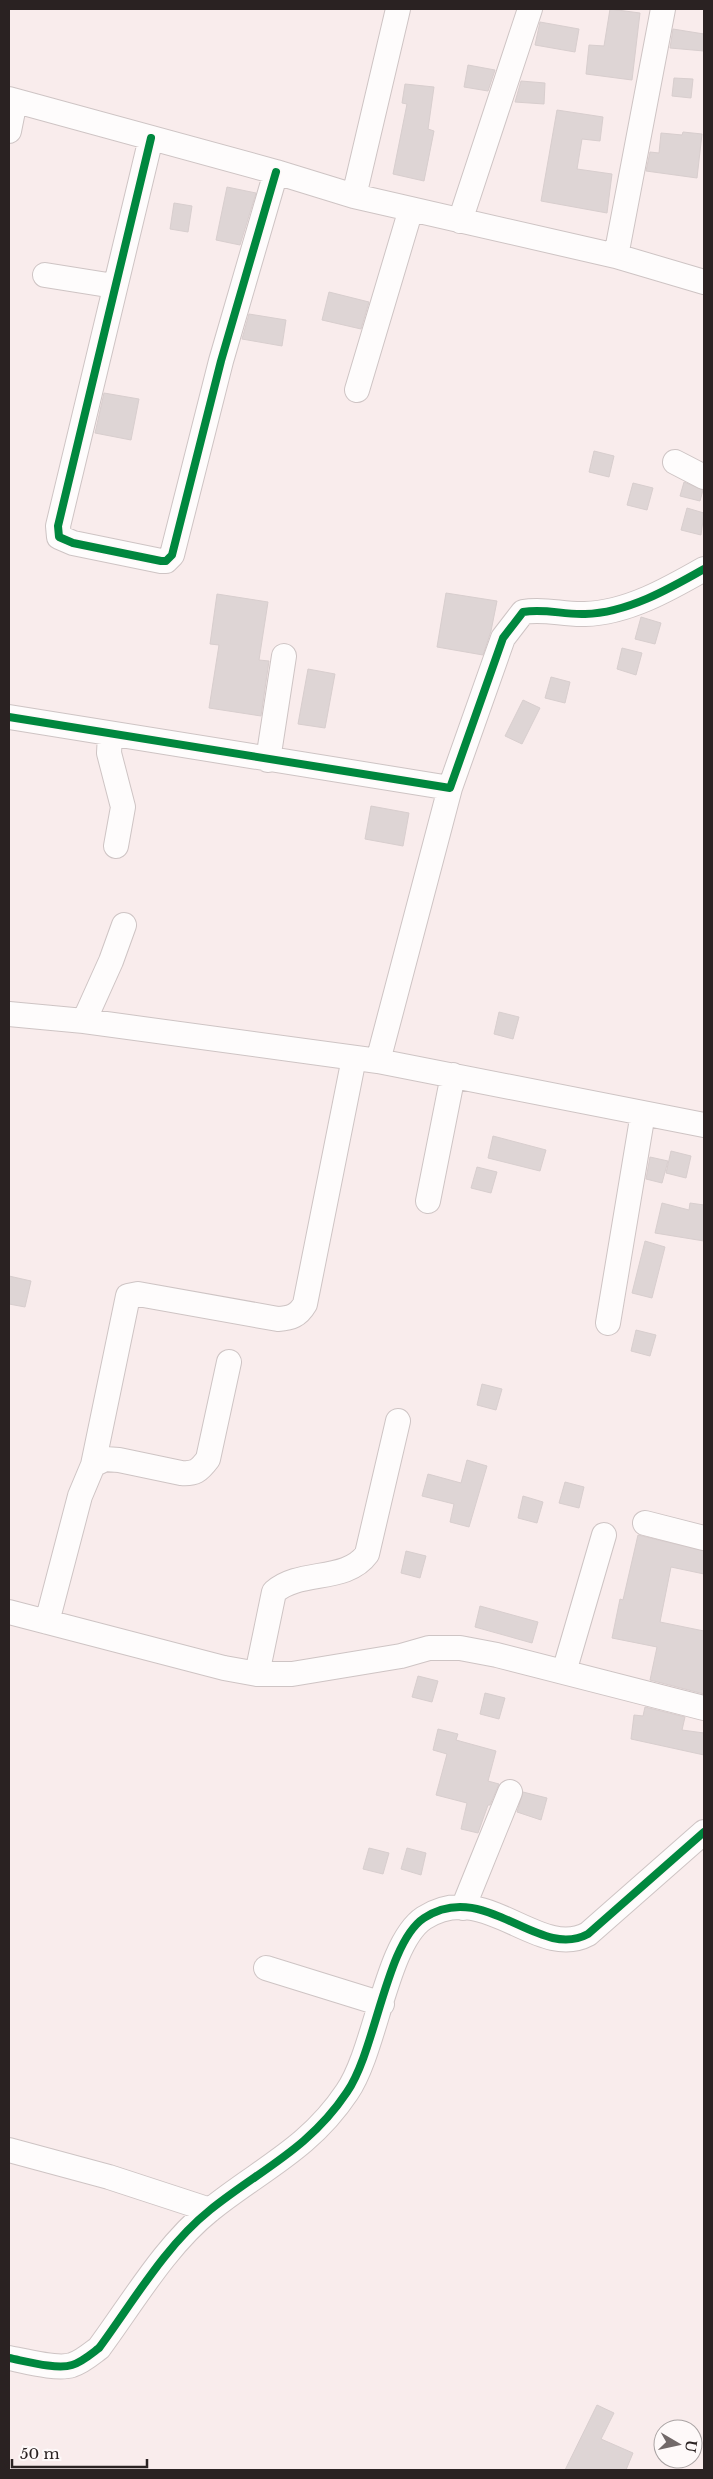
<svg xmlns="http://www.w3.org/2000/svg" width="713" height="2479" font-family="'Libre Baskerville',serif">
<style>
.building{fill:#ded5d5;stroke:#d8cece}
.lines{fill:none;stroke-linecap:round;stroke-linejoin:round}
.minor-casing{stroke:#cec4c4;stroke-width:26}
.minor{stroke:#fefcfc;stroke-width:24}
.cycleway-casing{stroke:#fef9f9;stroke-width:11}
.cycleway{stroke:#00873e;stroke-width:8}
</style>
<rect width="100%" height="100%" fill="#f9ecec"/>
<path class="building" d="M 610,9 L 640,13 L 632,80 L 586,74 L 589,45 L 604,46 Z
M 540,22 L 579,29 L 575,52 L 535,45 Z
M 673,29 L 704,34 L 704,51 L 670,48 Z
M 468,65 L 495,70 L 488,91 L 464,87 Z
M 674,78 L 693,79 L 691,98 L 672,96 Z
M 521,81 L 545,83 L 544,104 L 515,102 Z
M 405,84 L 434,87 L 428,129 L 434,131 L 424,181 L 393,174 L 407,104 L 402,103 Z
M 557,110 L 603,117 L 600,141 L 582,139 L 577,169 L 612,174 L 607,213 L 541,201 Z
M 683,132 L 702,134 L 697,178 L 646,171 L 650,152 L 659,153 L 661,133 L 682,135 Z
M 227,187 L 256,193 L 240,245 L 216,240 Z
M 174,203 L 192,206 L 188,232 L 170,229 Z
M 329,292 L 369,302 L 361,329 L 322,320 Z
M 249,314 L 286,320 L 282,346 L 242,339 Z
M 104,393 L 139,399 L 131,440 L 95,433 Z
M 594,451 L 614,456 L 609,477 L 589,472 Z
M 684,482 L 703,490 L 700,501 L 680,496 Z
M 633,483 L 653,488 L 647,510 L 627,505 Z
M 687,508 L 704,513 L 701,535 L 681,530 Z
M 446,593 L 497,601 L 491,631 L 483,655 L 437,647 Z
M 217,594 L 268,602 L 259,660 L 269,661 L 261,716 L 209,708 L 219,645 L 210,644 Z
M 641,617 L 661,623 L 655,644 L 635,639 Z
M 622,648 L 642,653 L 636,675 L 617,669 Z
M 308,669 L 335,674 L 325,728 L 298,724 Z
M 551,677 L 570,682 L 565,703 L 545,698 Z
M 523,700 L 540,708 L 522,744 L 505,736 Z
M 371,806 L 409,813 L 403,846 L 365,839 Z
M 499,1012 L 519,1017 L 513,1039 L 494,1034 Z
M 493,1136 L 546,1150 L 540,1171 L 488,1158 Z
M 671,1151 L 691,1156 L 686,1178 L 666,1173 Z
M 650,1157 L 668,1161 L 662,1183 L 646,1179 Z
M 477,1167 L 497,1172 L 491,1193 L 471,1188 Z
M 662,1203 L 689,1210 L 690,1203 L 704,1205 L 704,1241 L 655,1233 Z
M 645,1241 L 665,1247 L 652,1298 L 632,1293 Z
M 9,1276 L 31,1281 L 25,1307 L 9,1304 Z
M 636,1330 L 656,1335 L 650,1356 L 631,1351 Z
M 482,1384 L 502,1389 L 496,1410 L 477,1405 Z
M 467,1460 L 487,1466 L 469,1527 L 450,1522 L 454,1504 L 422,1496 L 428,1474 L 461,1483 Z
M 565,1482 L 584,1487 L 579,1508 L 559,1503 Z
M 523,1496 L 543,1502 L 537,1523 L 518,1518 Z
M 638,1535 L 704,1551 L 704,1574 L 671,1567 L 660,1622 L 704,1631 L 704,1694 L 650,1680 L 657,1647 L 612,1638 L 620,1599 L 623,1600 Z
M 406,1551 L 426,1556 L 420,1578 L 401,1573 Z
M 480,1606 L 538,1622 L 532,1643 L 475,1627 Z
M 418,1676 L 438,1681 L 432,1702 L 412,1697 Z
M 485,1693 L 505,1698 L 499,1719 L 480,1714 Z
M 645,1707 L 685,1717 L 682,1730 L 704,1733 L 704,1755 L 631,1739 L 634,1715 L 643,1716 Z
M 438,1729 L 458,1734 L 456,1740 L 496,1751 L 488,1781 L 499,1784 L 490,1805 L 488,1805 L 478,1833 L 461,1829 L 467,1803 L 436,1795 L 447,1754 L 433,1750 Z
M 523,1792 L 547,1798 L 541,1820 L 517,1812 Z
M 369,1848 L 389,1853 L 383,1874 L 363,1869 Z
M 407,1848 L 426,1853 L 421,1875 L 401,1869 Z
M 597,2405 L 614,2413 L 601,2439 L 633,2453 L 626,2470 L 565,2470 Z"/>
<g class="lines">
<g class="minor-casing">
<path id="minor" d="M 9,99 L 276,172 L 354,196 L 616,256 L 704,282
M 9,131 L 15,101
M 151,138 L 58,526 L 59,537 L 73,543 L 161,561 L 166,561 L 172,555 L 221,361 L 276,172
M 354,196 L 398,9
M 460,221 L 530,9
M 616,256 L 663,9
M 45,275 L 114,286
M 357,390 L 411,209
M 675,462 L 704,477
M 9,717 L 450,788 L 503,638 L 523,612 C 545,608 563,615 585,614 C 627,613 669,589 704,569
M 110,735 L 109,753 L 123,807 L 116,846
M 268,760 L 284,656
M 9,1014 L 84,1021 L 378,1061 L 704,1125
M 84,1021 L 111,961 L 124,925
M 378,1061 L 450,788
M 428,1201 L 453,1075
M 608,1323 L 643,1113
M 93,1465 L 128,1296 L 138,1294 L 278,1319 C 291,1318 298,1316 305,1304 L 354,1058
M 645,1523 L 704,1538
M 9,1612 L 224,1668 L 257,1674 L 292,1674 L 401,1656 L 429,1648 L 460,1648 L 497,1655 L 704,1708
M 47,1622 L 80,1496 L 93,1465 L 105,1459 L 119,1460 L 181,1473 C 195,1474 199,1471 208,1459 L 229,1362
M 564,1672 L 604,1535
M 257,1674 L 274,1592 C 300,1569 346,1583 367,1554 L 398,1421
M 463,1908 L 510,1792
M 266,1968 L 382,2004
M 9,2150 L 109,2177 L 210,2210
M 9,2358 C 25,2361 57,2370 72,2365 C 82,2362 91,2354 99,2348 C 133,2302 165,2246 210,2210 C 261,2169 309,2149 347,2092 C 376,2050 386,1943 424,1918 C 485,1878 538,1961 588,1934 L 704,1832"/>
</g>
<use href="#minor" class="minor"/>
<g class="cycleway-casing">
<path id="cycleway" d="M 151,138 L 58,526 L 59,537 L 73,543 L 161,561 L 166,561 L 172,555 L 221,361 L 276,172
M 9,717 L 450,788 L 503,638 L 523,612 C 545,608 563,615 585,614 C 627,613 669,589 704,569
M 9,2358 C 25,2361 57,2370 72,2365 C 82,2362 91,2354 99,2348 C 133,2302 165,2246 210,2210 C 261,2169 309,2149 347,2092 C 376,2050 386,1943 424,1918 C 485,1878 538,1961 588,1934 L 704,1832"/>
</g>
<use href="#cycleway" class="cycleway"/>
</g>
<rect width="713" height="2479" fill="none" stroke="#2a2222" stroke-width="20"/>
<g transform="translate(678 2444) rotate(99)"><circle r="24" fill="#fef9f9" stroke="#a9a3a3"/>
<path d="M0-4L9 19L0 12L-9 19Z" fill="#726969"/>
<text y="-8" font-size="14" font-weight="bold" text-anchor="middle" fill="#2a2222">U</text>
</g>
<path d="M12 2459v8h135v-8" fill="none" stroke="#2a2222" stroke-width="2.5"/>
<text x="20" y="2459" font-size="15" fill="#2a2222" stroke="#fef9f9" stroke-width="4" paint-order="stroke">50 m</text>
</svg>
